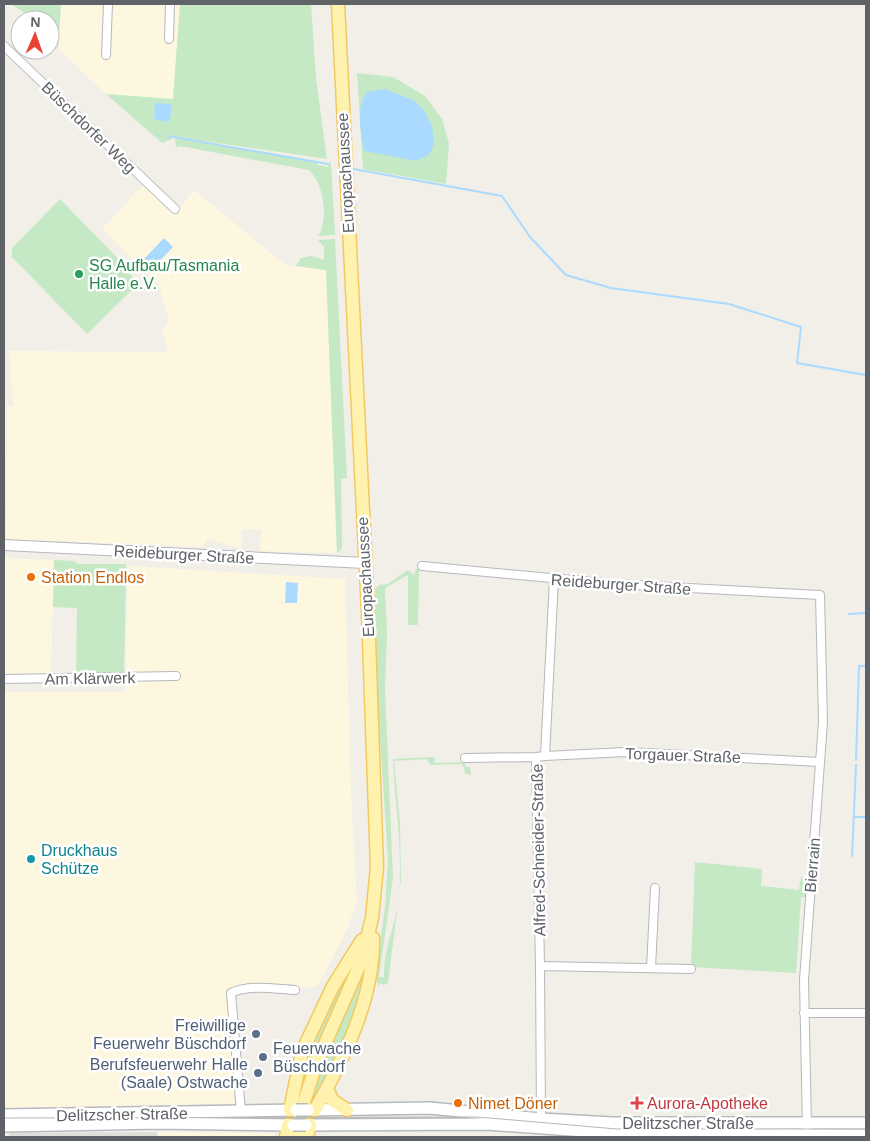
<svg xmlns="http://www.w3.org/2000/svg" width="870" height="1141" font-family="Arial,sans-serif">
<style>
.commercial{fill:#fef7e0}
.industrial{fill:#e0deda}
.green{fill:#c5e8c5}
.water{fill:#aadaff}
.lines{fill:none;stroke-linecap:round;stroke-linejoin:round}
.stream{stroke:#aadaff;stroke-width:2}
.minor-casing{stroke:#b5b8bc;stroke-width:10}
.tertiary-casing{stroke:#b5b8bc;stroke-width:12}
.secondary-casing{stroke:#b6babf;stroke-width:14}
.primary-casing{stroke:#f2c960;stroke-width:15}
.minor{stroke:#fff;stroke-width:8}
.tertiary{stroke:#fff;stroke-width:10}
.secondary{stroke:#fff;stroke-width:11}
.primary{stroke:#fff2af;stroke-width:12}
.tram{stroke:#b6b7b8;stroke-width:1}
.secondary-bridge-casing{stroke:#b6babf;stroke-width:14;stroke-linecap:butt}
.secondary-bridge{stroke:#fff;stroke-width:11}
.leisure-dot{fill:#2e9e5b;stroke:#fff;stroke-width:2}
.food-dot{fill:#e8710a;stroke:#fff;stroke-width:2}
.culture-dot{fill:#0f9aa8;stroke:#fff;stroke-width:2}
.service-dot{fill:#5c6f8a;stroke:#fff;stroke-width:2}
.health-dot{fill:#e0444e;stroke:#fff;stroke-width:2}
.labels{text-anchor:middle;stroke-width:5;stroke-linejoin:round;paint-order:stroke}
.street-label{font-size:16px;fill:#5f6368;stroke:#fff}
.leisure-label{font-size:16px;fill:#27864d;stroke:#fff;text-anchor:start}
.food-label{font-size:16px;fill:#c56008;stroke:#fff;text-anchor:start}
.culture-label{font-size:16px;fill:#0d838f;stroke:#fff;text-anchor:start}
.service-label{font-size:16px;fill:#4e5e75;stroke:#fff;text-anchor:end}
.health-label{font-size:16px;fill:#be3a42;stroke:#fff;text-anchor:start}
</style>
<rect width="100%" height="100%" fill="#f1efe8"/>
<path class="commercial" d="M 61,4 L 180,4 L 173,99 L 106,94 L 58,49 Z
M 144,184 L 174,215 L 194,190 L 285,265 L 326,270 L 337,553 L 260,551 L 261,530 L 242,529 L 242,549 L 208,539 L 202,547 L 6,539 L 7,406 L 13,406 L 9,351 L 168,352 L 162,330 L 169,320 L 159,286 L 102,229 Z
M 4,558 L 54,560 L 51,676 L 4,677 Z
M 128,566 L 345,579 L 351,795 L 357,901 L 345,934 L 317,987 L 231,990 L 240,1104 L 4,1108 L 4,692 L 125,692 Z
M 157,1132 L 274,1133 L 274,1137 L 158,1137 Z"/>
<path class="industrial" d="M 157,1132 L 158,1137 L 9,1137 L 9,1133 Z"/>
<path class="green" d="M 11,4 L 61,4 L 58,49 L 50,38 L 50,20 L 36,20 Z
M 180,4 L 311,4 L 316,78 L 327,159 L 176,137 L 162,143 L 106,94 L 173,99 Z
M 357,73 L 393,77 L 425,96 L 442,119 L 449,144 L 446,184 L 363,169 Z
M 175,138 L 317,161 L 317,165 L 328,167 L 329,162 L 331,163 L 335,235 L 318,236 C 329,220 324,183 309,170 L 180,146 L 176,147 Z
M 60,199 L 123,264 L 138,284 L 87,334 L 12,257 L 12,248 Z
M 335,239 L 347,478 L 341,479 L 342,545 L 341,550 L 337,553 L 326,270 L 296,266 L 301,258 L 311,256 L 324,260 L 324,247 L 318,240 Z
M 54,560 L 74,561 L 78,564 L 126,564 L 124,676 L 76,675 L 77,608 L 53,607 Z
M 419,568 L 418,625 L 408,625 L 408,575 L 385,588 L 387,634 L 385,690 L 393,878 L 379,977 L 384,977 C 383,950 396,924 399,897 C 403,851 395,805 393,759 L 434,757 L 435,763 L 465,762 L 466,767 L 470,767 L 471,775 L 465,774 L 464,767 L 461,764 L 431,765 L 426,759 L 394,761 L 400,823 L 401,879 L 388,983 L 384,985 L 379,983 L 380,989 L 375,977 L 385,908 L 388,859 L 377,693 L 375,589 L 379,585 L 388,584 L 408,570 L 414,575 L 416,569 Z
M 695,862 L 762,869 L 761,886 L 799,890 L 801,877 L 808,878 L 806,897 L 801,897 L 796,973 L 691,967 Z
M 370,944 L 356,1015 L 318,1099 L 311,1097 L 325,1057 L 350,1003 Z
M 361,947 L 313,1057 L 298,1103 L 308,1043 Z"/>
<path class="water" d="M 385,89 L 413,100 L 423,109 L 432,126 L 434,144 L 429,155 L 416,161 L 364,151 C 361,130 355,109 367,92 Z
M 155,103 L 170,104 L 172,108 L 169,122 L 154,119 Z
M 164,238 L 173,247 L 153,268 L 144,259 Z
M 286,582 L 298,583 L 297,603 L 285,603 Z"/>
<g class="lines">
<path class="stream" d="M 168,136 L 328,164
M 354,169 L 502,196 L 530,237 L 566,275 L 611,288 L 729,304 L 801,327 L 797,363 L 866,375
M 849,614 L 866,613
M 856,760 L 859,666 L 866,666
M 854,817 L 866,817
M 852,856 L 856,765"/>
<g class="minor-casing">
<path id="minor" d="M 169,39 L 170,4
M 4,46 L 175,209
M 106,55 L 108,4
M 422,566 L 615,584 L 820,595 L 823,722 L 804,980 L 807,1128
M 4,679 L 176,676
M 545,756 L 625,752 L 820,762
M 465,758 L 536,757
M 540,966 L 691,969
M 651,968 L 655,888
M 804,1013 L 866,1013
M 241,1112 L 231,993 C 249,984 275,989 295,990
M 541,1122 L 540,966 L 536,757 L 545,756 L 554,579"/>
</g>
<g class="tertiary-casing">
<path id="tertiary" d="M 4,545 L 365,563"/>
</g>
<g class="secondary-casing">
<path id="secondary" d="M 308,1110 L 430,1108 L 541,1119 L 612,1123 L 866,1123
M 4,1115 L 296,1110
M 306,1125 L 486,1124 L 613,1133 L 866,1135
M 4,1126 L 160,1123 L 293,1125"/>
</g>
<g class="primary-casing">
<path id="primary" d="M 327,1088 L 332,1100 L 347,1110
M 290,1110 L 302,1052 L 333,986 L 362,940
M 315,1110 C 344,1058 374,999 373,938
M 286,1137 L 288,1125
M 296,1137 L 304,1102 L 317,1062 L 361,962 L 372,918 L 377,867 L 368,612 L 338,4
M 307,1137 L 310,1125"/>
</g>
<use href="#minor" class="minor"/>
<use href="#tertiary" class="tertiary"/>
<use href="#secondary" class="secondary"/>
<use href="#primary" class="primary"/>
<path class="tram" d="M 4,1118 L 478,1117 L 617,1129 L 866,1129"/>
<g class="secondary-bridge-casing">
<path id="secondary-bridge" d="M 296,1110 L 308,1110
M 293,1125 L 306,1125"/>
</g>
<use href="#secondary-bridge" class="secondary-bridge"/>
</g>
<circle class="leisure-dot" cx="79" cy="274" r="5"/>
<g class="food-dot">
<circle cx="31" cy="577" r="5"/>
<circle cx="458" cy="1103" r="5"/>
</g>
<circle class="culture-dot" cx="31" cy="859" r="5"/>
<g class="service-dot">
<circle cx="256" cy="1034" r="5"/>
<circle cx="263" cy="1057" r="5"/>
<circle cx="258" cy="1073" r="5"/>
</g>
<path class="health-dot" d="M634.5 1095.5h5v5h5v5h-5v5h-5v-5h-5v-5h5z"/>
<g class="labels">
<g class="street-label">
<text transform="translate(89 127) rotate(44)" y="6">Büschdorfer Weg</text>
<text transform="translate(345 173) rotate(-93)" y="6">Europachaussee</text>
<text transform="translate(184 554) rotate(3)" y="6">Reideburger Straße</text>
<text transform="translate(365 577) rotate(-93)" y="6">Europachaussee</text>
<text transform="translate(621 584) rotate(4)" y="6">Reideburger Straße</text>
<text transform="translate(90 678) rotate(-1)" y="6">Am Klärwerk</text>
<text transform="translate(683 755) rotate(2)" y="6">Torgauer Straße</text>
<text transform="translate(538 850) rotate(-91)" y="6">Alfred-Schneider-Straße</text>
<text transform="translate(812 865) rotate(-85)" y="6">Bierrain</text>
<text transform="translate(122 1114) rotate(-1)" y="6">Delitzscher Straße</text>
<text x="688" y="1129">Delitzscher Straße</text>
</g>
<g class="leisure-label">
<text x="89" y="271">SG Aufbau/Tasmania<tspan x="89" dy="18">Halle e.V.</tspan></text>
</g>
<g class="food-label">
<text x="41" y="583">Station Endlos</text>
<text x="468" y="1109">Nimet Döner</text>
</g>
<g class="culture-label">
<text x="41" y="856">Druckhaus<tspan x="41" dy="18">Schütze</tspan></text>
</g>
<g class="service-label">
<text x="246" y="1031">Freiwillige<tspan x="246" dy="18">Feuerwehr Büschdorf</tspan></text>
<text x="273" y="1054" text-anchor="start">Feuerwache<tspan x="273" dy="18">Büschdorf</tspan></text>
<text x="248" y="1070">Berufsfeuerwehr Halle<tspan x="248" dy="18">(Saale) Ostwache</tspan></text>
</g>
<g class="health-label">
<text x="647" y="1109">Aurora-Apotheke</text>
</g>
</g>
<rect width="870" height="1141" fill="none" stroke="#5f6368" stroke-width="10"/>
<g transform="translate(35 35) rotate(2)"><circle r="24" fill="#ffffff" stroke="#bfc1c3"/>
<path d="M0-4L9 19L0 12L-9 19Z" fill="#ea4335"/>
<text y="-8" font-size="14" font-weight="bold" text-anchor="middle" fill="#5f6368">N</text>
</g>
</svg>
